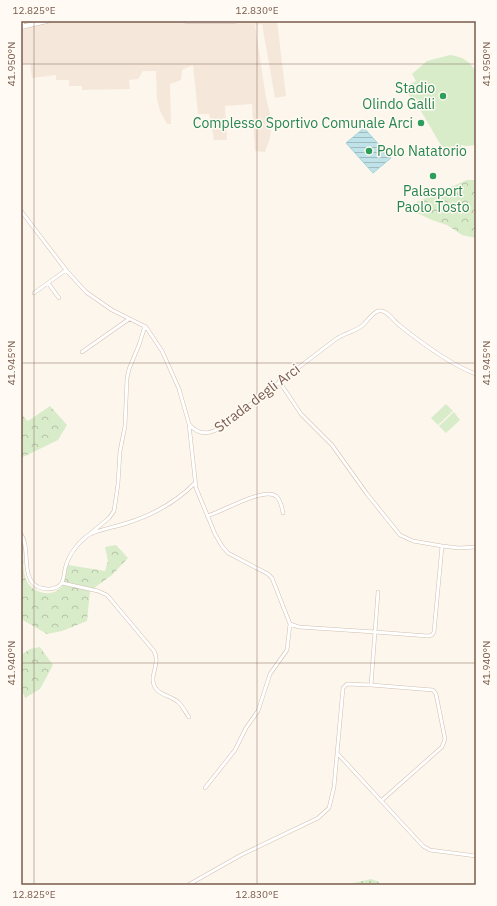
<svg xmlns="http://www.w3.org/2000/svg" width="497" height="906" font-family="'IBM Plex Sans',sans-serif">
<style>
.residential{fill:#f5e8da}
.grass{fill:url(#grass-dots)}
.forest{fill:url(#forest-crowns)}
.garden{fill:#d8ecc9}
.water{fill:url(#water-rules);stroke:#a5d3da}
.lines{fill:none;stroke-linecap:round;stroke-linejoin:round}
.street-casing{stroke:#d1beb0;stroke-width:4}
.secondary-casing{stroke:#d6c0b0;stroke-width:5}
.street{stroke:#fff;stroke-width:3}
.secondary{stroke:#fff;stroke-width:4}
.ticks{fill:none;stroke:#7a5c4d;stroke-width:1;stroke-opacity:0.45}
.leisure-dot{fill:#2e9e5b;stroke:#fffaf3;stroke-width:1.5}
.labels{text-anchor:middle;stroke-width:3;stroke-linejoin:round;paint-order:stroke}
.leisure-label{font-size:14px;fill:#27864d;stroke:#fffaf3;text-anchor:end}
.street-label{font-size:14px;fill:#7a5c4d;stroke:#fffaf3}
.neatline{fill:none;stroke:#7a5c4d;stroke-width:1.5}
.ticks-label{font-size:10px;text-anchor:middle;fill:#7a5c4d}
</style>
<defs>
<pattern id="grass-dots" width="8" height="8" patternUnits="userSpaceOnUse"><rect width="8" height="8" fill="#d8ecc9"/><path d="M2 2h.1M6 6h.1" fill="none" stroke="#b4c2a5" stroke-width="1.8" stroke-linecap="round"/></pattern>
<pattern id="forest-crowns" width="20" height="18" patternUnits="userSpaceOnUse"><rect width="20" height="18" fill="#d8ecc9"/><path d="M2 6a3 3 0 1 1 6 0M12 15a3 3 0 1 1 6 0" fill="none" stroke="#b4c2a5"/></pattern>
<pattern id="water-rules" width="6" height="5" patternUnits="userSpaceOnUse"><rect width="6" height="5" fill="#bfe3e8"/><path d="M0 2.5h6" fill="none" stroke="#a0bbbe"/></pattern>
</defs>
<rect width="100%" height="100%" fill="#fdf6ec"/>
<path class="residential" d="M 21,21 L 277,21 L 286,96 L 275,98 L 262,24 L 255,25 L 266,98 L 272,121 L 270,138 L 265,152 L 255,151 L 252,104 L 225,106 L 227,140 L 214,140 L 209,114 L 198,114 L 193,65 L 182,70 L 181,80 L 170,84 L 171,124 L 167,124 L 160,111 L 157,99 L 156,71 L 143,71 L 138,79 L 129,80 L 130,89 L 82,90 L 82,86 L 69,86 L 69,80 L 56,80 L 56,75 L 32,78 L 30,64 L 21,65 Z"/>
<path class="grass" d="M 371,879 L 377,881 L 382,885 L 345,885 Z"/>
<path class="forest" d="M 467,180 L 476,180 L 476,238 L 462,235 L 447,225 L 432,220 L 411,210 L 414,203 Z
M 50,406 L 67,425 L 58,440 L 21,458 L 21,414 L 28,421 Z
M 21,538 L 23,540 C 24,551 22,567 25,577 C 29,592 52,600 62,586 C 66,581 66,571 68,565 L 105,571 L 108,561 L 105,547 L 116,545 L 128,558 L 112,575 L 90,591 L 87,621 L 62,631 L 47,634 L 21,619 Z
M 40,647 L 53,665 L 40,689 L 25,698 L 21,688 L 21,655 L 30,649 Z"/>
<path class="garden" d="M 450,55 C 463,57 470,61 476,72 L 476,145 L 466,146 L 461,145 L 461,149 L 442,147 L 418,106 L 415,107 L 405,87 L 416,81 L 412,74 L 427,61 Z
M 446,404 L 453,411 L 438,425 L 431,418 Z
M 454,412 L 460,420 L 446,433 L 439,426 Z"/>
<path class="water" d="M 364,128 L 391,158 L 373,173 L 346,143 Z"/>
<g class="lines">
<g class="street-casing">
<path id="street" d="M 22,21 L 23,26
M 21,211 L 66,270 L 86,292 L 112,310 L 146,327 L 162,351 L 171,371 L 179,389 L 189,424 C 197,434 207,435 218,429 L 336,339 C 344,333 355,332 363,325 C 368,321 372,312 379,311 C 386,309 394,321 399,325 C 419,341 451,365 476,374
M 48,283 L 59,298
M 34,293 L 66,270
M 82,352 L 129,319
M 279,381 L 301,414 L 332,445 L 367,494 L 400,535 L 413,541 L 442,546 L 459,548 L 476,547
M 207,516 C 222,512 263,487 276,496 C 281,500 282,508 283,513
M 91,533 L 109,518 L 114,511 L 118,484 L 120,451 L 125,426 L 127,378 L 129,369 L 139,345 L 145,326
M 21,534 C 31,548 20,578 38,587 C 45,590 56,590 61,584 C 64,580 64,574 65,569 C 68,556 76,545 87,536 C 95,530 116,527 127,523 C 153,515 176,502 195,483
M 62,583 L 98,591 L 107,595 L 154,651 C 159,661 154,668 153,678 C 152,695 169,694 178,702 C 182,705 185,712 189,717
M 378,592 L 375,632 L 428,636 L 432,635 L 434,632 L 442,546
M 371,685 L 433,690 L 436,694 L 445,739 L 442,747 L 381,801
M 337,753 L 423,846 L 430,850 L 476,856
M 205,788 L 235,750 L 246,728 L 258,711 L 270,674 L 287,650 L 290,624
M 188,885 L 241,855 L 318,818 L 329,808 L 334,787 L 343,688 L 347,684 L 371,685 L 375,632 L 299,627 L 290,624 L 272,578 L 268,574 L 228,553 L 222,546 L 215,534 L 196,488 L 189,424"/>
</g>
<g class="secondary-casing">
<path id="secondary" d="M 186,21 L 235,21
M 21,27 L 47,21"/>
</g>
<use href="#street" class="street"/>
<use href="#secondary" class="secondary"/>
</g>
<path class="ticks" d="M 34,21 L 34,885M 257,21 L 257,885M 21,64 L 476,64M 21,363 L 476,363M 21,663 L 476,663"/>
<g class="leisure-dot">
<circle cx="443" cy="96" r="4"/>
<circle cx="421" cy="123" r="4"/>
<circle cx="369" cy="151" r="4"/>
<circle cx="433" cy="176" r="4"/>
</g>
<g class="labels">
<g class="leisure-label">
<text x="435" y="93">Stadio<tspan x="435" dy="16">Olindo Galli</tspan></text>
<text x="413" y="128">Complesso Sportivo Comunale Arci</text>
<text x="377" y="156" text-anchor="start">Polo Natatorio</text>
<text x="433" y="196" text-anchor="middle">Palasport<tspan x="433" dy="16">Paolo Tosto</tspan></text>
</g>
<g class="street-label">
<text transform="translate(257 398) rotate(-37)" y="5">Strada degli Arci</text>
</g>
</g>
<rect width="497" height="906" fill="none" stroke="#fffaf3" stroke-width="44"/>
<rect x="22" y="22" width="453" height="862" class="neatline"/>
<g class="ticks-label">
<text x="34" y="14">12.825°E</text>
<text x="257" y="14">12.830°E</text>
<text transform="translate(11 64) rotate(-90)" y="4">41.950°N</text>
<text transform="translate(486 64) rotate(-90)" y="4">41.950°N</text>
<text transform="translate(11 363) rotate(-90)" y="4">41.945°N</text>
<text transform="translate(486 363) rotate(-90)" y="4">41.945°N</text>
<text transform="translate(11 663) rotate(-90)" y="4">41.940°N</text>
<text transform="translate(486 663) rotate(-90)" y="4">41.940°N</text>
<text x="34" y="898">12.825°E</text>
<text x="257" y="898">12.830°E</text>
</g>
</svg>
